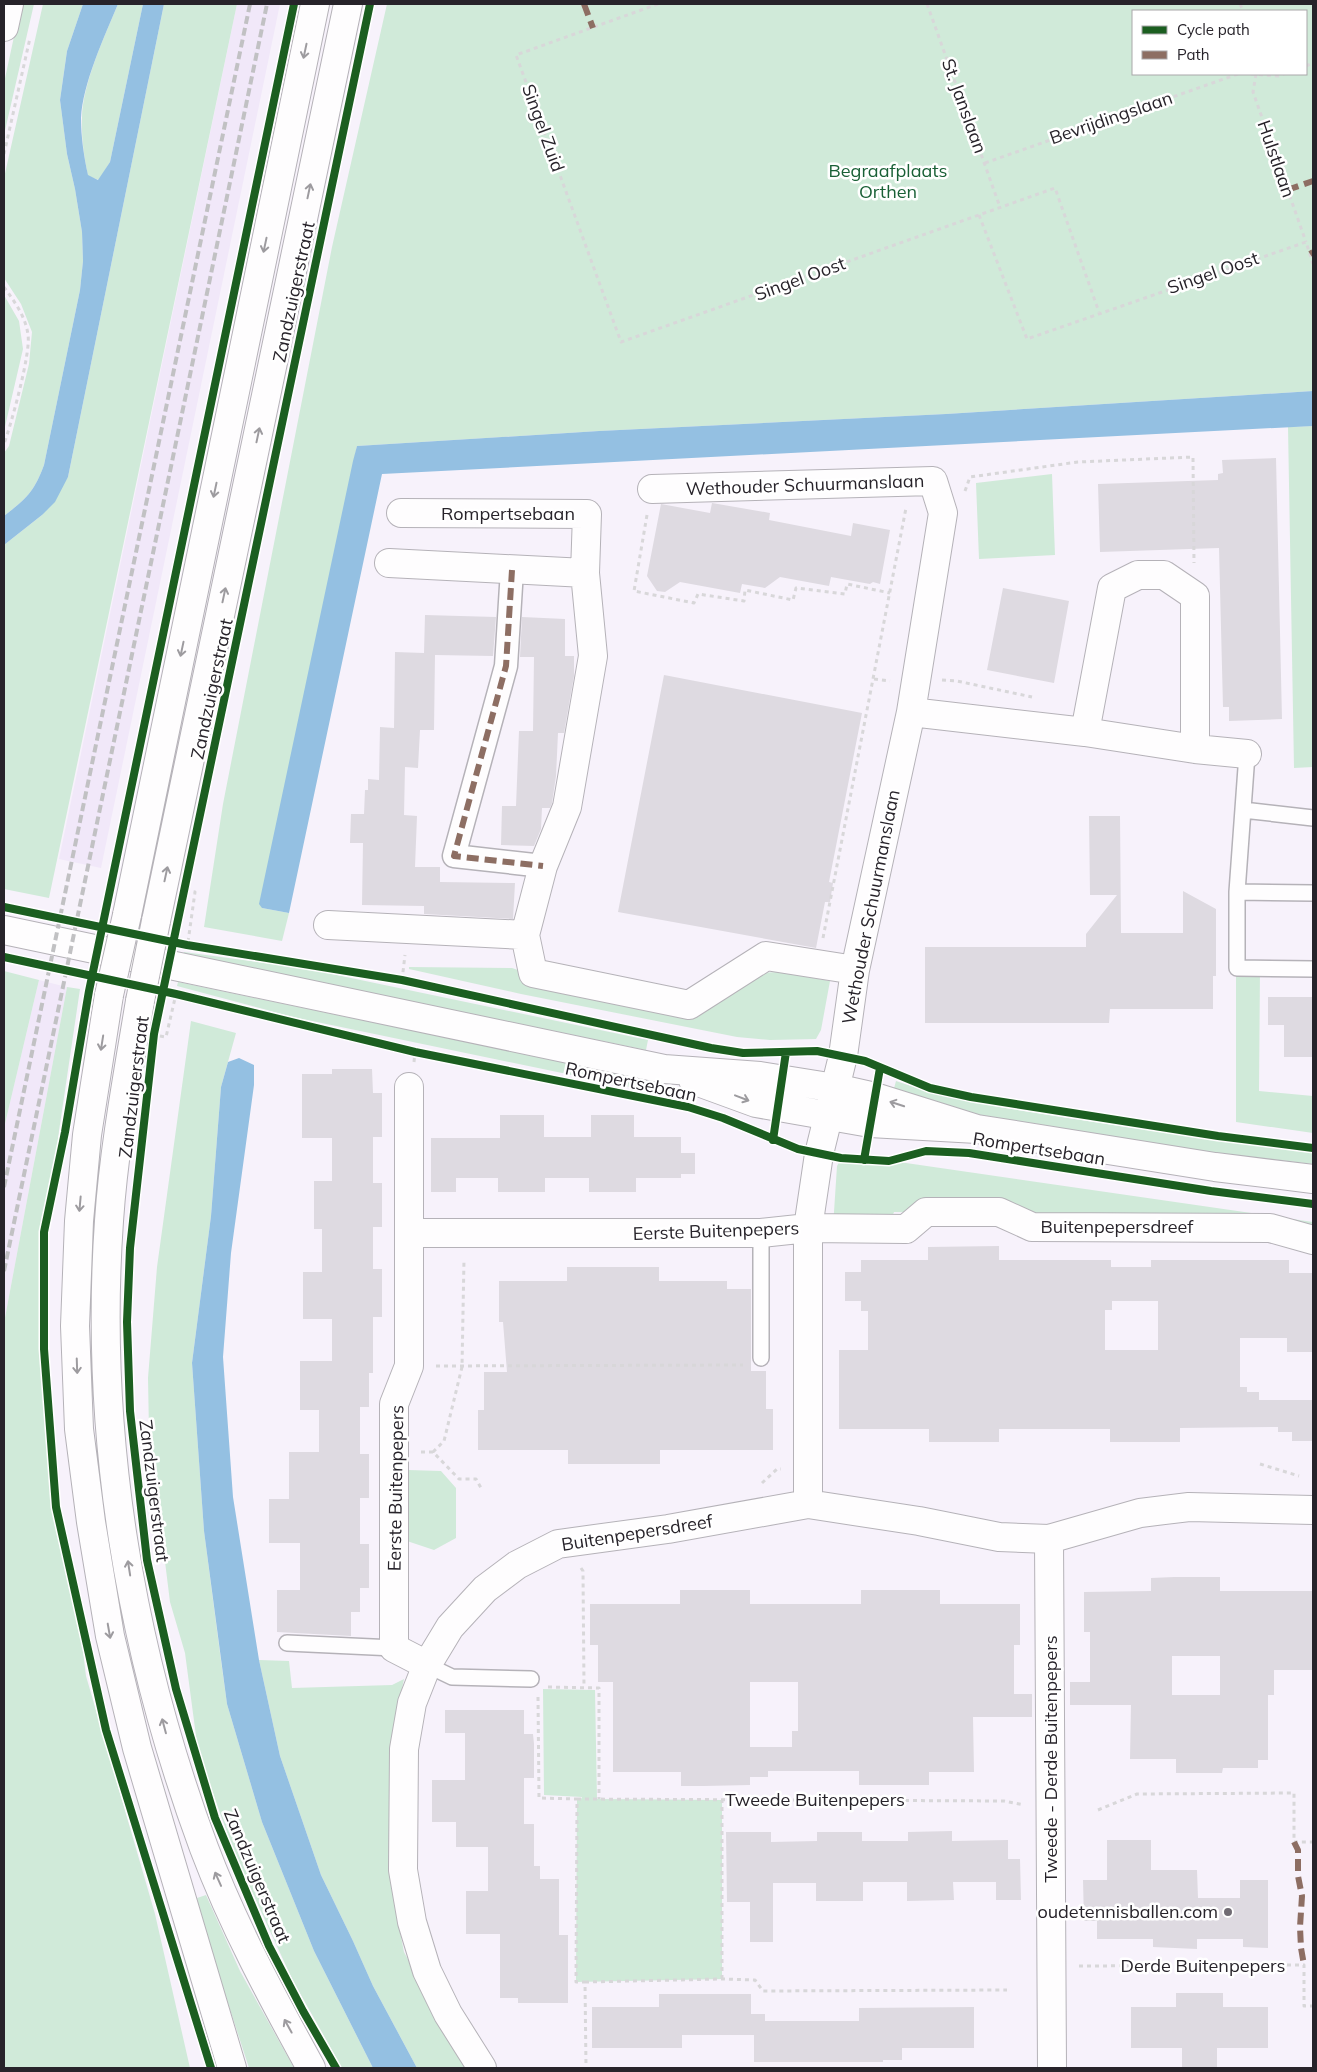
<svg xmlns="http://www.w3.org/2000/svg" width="1317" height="2072" font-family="Mulish,sans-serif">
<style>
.built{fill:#f1e8f9}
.green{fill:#d0ead9;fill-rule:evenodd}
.water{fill:#94c0e2}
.building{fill:#dedae1;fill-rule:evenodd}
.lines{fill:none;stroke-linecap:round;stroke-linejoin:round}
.service-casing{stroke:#b5b2b8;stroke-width:18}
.pedestrian-casing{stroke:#b5b2b8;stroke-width:25}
.minor-casing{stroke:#b5b2b8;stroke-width:30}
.tertiary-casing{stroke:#b5b2b8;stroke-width:30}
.secondary-casing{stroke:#b5b2b8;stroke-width:30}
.path{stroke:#d8d7d9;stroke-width:3;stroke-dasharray:4 4;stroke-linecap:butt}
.service{stroke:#fefdfe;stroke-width:15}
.pedestrian{stroke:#fefdfe;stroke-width:22}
.minor{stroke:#fefdfe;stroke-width:28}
.tertiary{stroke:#fefdfe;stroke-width:28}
.secondary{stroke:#fefdfe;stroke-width:28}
.rail{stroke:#c1c1c3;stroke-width:4;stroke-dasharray:8 4;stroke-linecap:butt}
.secondary-bridge-casing{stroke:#b5b2b8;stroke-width:30;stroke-linecap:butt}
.secondary-bridge{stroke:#fefdfe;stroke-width:28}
.quiet{stroke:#8d6e63;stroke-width:6;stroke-dasharray:12 6;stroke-linecap:butt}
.cycleway-casing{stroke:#fff;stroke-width:11}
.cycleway{stroke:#1b5e20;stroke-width:8}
.oneway{stroke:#9d9b9f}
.poi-dot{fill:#706b73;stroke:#fff;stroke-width:2}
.labels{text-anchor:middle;stroke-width:5;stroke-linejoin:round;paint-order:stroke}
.street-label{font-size:18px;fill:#27232a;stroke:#fff}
.park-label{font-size:18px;fill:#196036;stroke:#fff}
.poi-label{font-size:18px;fill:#27232a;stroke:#fff;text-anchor:end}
</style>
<rect width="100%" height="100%" fill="#f7f2fb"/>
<path class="built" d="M 237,4 L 280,4 L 101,868 L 59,859 Z
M 39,980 L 67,987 L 4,1323 L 4,1128 Z"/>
<path class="green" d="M 21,4 L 34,4 L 4,135 L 4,83 Z
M 43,4 L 83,4 L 67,51 L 60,100 L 67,154 L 75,189 L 82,232 L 83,261 L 80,290 L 44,465 C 34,492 26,499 4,516 L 4,453 L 9,446 L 29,364 L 32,332 L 21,304 L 4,278 L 4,178 Z
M 118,4 L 143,4 L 110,162 L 99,180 L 88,176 C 84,157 81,137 82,118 C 82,85 105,35 118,4 Z
M 164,4 L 237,4 L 49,898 L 4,889 L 4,545 L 42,515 L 68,477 Z
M 387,4 L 1313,4 L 1313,391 L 946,414 L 599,431 L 357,446 L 262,908 L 289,913 L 282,941 L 204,927 L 223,804 L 332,247 ZM 1133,11 L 1306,11 L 1306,74 L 1133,74 Z
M 4,295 L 19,321 L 23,349 L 4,431 Z
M 1313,426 L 1313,767 L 1294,768 L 1288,427 Z
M 1052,474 L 1055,555 L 979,559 L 976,483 Z
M 184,952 L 308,969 L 648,1040 L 646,1050 L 183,954 Z
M 409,967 L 512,968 L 518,970 L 525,980 L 536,987 L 698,1017 L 757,973 L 778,972 L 830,981 L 821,1030 L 816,1039 L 770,1040 L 737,1037 L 521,994 L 409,969 Z
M 1260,969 L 1259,1091 L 1313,1096 L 1313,1133 L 1236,1122 L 1236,970 Z
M 4,971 L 39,980 L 4,1128 Z
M 178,982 L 641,1078 L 639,1089 L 293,1017 L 177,986 Z
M 67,987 L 80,989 L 59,1131 L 43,1291 L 45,1383 L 54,1497 L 77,1602 L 86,1676 L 155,1914 L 190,2068 L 4,2068 L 4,1323 Z
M 191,1021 L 236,1033 L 221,1087 L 211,1216 L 192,1363 L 204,1531 L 220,1653 L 227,1704 L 262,1822 L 314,1951 L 373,2068 L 342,2068 L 293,1981 L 235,1855 L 198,1751 L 185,1653 L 170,1602 L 149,1432 L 148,1378 L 157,1267 Z
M 896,1081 C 956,1102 1018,1110 1081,1120 C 1158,1132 1235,1143 1313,1153 L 1313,1164 L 1216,1153 L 969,1113 L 893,1092 Z
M 844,1154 L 1313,1222 L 1313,1235 L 1022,1214 L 894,1212 L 888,1227 L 833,1227 L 837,1166 Z
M 408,1470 L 441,1471 L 456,1488 L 456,1538 L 434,1550 L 407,1541 Z
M 259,1660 L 289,1661 L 292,1688 L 392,1685 L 404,1679 L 396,1718 L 391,1827 L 391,1886 L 404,1952 L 445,2030 L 469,2068 L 417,2068 L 373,1986 L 353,1941 L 321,1875 L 280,1756 Z
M 543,1689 L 595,1690 L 597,1799 L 722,1800 L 722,1979 L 576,1982 L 577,1799 L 581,1799 L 582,1797 L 544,1795 Z
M 206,1895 L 240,1971 L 294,2068 L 249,2068 L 201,1920 L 197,1898 Z"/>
<path class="water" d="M 83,4 L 118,4 C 105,35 82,85 81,118 C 81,137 84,157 88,175 L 98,180 L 110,162 L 143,4 L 164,4 L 68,477 L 55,502 L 42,515 L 4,545 L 4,516 C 26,499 34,492 44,465 L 80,290 L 83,261 L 82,232 L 75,189 L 67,154 L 60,100 L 67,51 Z
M 1313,391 L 1313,426 L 382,474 L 289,913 L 262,908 L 259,904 L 353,461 L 357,446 L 599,431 L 946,414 Z
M 239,1058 L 254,1065 L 254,1085 L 231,1253 L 223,1357 L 233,1497 L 259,1660 L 280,1756 L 321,1875 L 353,1941 L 373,1986 L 417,2068 L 373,2068 L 314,1951 L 262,1822 L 227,1704 L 204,1531 L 192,1363 L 211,1216 L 221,1087 L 228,1062 Z"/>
<path class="building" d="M 1276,458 L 1282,719 L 1229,721 L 1229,707 L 1223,707 L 1219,548 L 1100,552 L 1098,484 L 1218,480 L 1218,474 L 1223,473 L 1222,460 Z
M 712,503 L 770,513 L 769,520 L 851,536 L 853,523 L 890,530 L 880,584 L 873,582 L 870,584 L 831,577 L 829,586 L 780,577 L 765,588 L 742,584 L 740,593 L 680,582 L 665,592 L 657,591 L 647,576 L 661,504 L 710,513 Z
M 1003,588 L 1069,601 L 1054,683 L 987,670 Z
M 425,615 L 496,617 L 493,656 L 435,655 L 434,730 L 420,730 L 418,768 L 405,767 L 404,815 L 417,816 L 415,867 L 440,867 L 440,882 L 515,883 L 513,919 L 424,914 L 424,906 L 362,905 L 363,843 L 350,843 L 351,814 L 364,814 L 365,790 L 368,790 L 368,779 L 379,780 L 380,727 L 394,728 L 395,652 L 424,653 Z
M 522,617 L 565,619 L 565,656 L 574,656 L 574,676 L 564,733 L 558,733 L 556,776 L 552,803 L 550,808 L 542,808 L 541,829 L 534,846 L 501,845 L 502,806 L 516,806 L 519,731 L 533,731 L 534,657 L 520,657 Z
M 664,675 L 862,713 L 829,882 L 833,883 L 830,902 L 825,902 L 816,948 L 618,912 Z
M 1089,816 L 1120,816 L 1121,933 L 1183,933 L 1183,891 L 1216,909 L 1216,976 L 1213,976 L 1213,1009 L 1110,1009 L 1109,1023 L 925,1023 L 925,947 L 1086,947 L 1086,934 L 1117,895 L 1090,895 Z
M 1268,997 L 1313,997 L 1313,1057 L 1284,1057 L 1284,1025 L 1268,1025 Z
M 332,1069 L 372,1069 L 373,1093 L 382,1093 L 382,1137 L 373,1137 L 373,1183 L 382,1183 L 382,1227 L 373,1227 L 373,1269 L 382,1269 L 382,1317 L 373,1317 L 373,1373 L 369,1373 L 369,1407 L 360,1407 L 360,1454 L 369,1454 L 369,1498 L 360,1498 L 360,1544 L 369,1544 L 369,1588 L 360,1588 L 360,1612 L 351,1612 L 351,1636 L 277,1632 L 277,1590 L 300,1590 L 300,1543 L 269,1543 L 269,1499 L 289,1499 L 289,1452 L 319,1452 L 319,1410 L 300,1410 L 300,1361 L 332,1361 L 332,1319 L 303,1319 L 303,1272 L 322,1272 L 322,1229 L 314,1229 L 314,1181 L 332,1181 L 332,1138 L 302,1138 L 302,1074 L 332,1074 Z
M 500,1115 L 544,1115 L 544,1137 L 591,1137 L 591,1115 L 634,1115 L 634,1137 L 681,1137 L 681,1153 L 695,1153 L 695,1174 L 681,1174 L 681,1178 L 636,1178 L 636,1192 L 589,1192 L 589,1178 L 545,1178 L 545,1192 L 498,1192 L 498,1178 L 456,1178 L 456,1192 L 431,1192 L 431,1138 L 500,1138 Z
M 999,1246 L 999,1260 L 1111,1260 L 1111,1267 L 1151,1267 L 1151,1260 L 1289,1260 L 1289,1273 L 1313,1273 L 1313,1352 L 1287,1352 L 1287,1338 L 1240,1338 L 1240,1387 L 1247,1387 L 1247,1392 L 1259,1392 L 1259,1400 L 1313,1400 L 1313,1441 L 1292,1441 L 1292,1432 L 1278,1432 L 1278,1427 L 1180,1428 L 1180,1442 L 1110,1442 L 1110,1429 L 999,1429 L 999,1442 L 929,1442 L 929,1429 L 839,1429 L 839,1350 L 868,1350 L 868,1311 L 861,1311 L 861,1301 L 845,1301 L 845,1272 L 861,1272 L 861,1260 L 928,1260 L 928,1247 ZM 1112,1301 L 1158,1301 L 1158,1350 L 1105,1350 L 1105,1310 L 1112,1310 Z
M 567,1267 L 659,1267 L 659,1281 L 727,1281 L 727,1289 L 751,1289 L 751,1371 L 766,1371 L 766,1409 L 773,1409 L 773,1450 L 660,1450 L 660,1464 L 568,1464 L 568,1450 L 478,1450 L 478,1410 L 484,1410 L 484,1372 L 507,1372 L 503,1322 L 499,1322 L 499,1281 L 567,1281 Z
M 1174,1577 L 1220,1577 L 1220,1591 L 1313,1591 L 1313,1670 L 1274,1670 L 1274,1695 L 1268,1695 L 1268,1760 L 1258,1760 L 1258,1768 L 1223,1768 L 1222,1773 L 1176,1773 L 1176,1759 L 1130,1759 L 1131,1705 L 1070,1705 L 1070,1682 L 1090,1682 L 1090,1632 L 1084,1632 L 1084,1592 L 1151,1591 L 1151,1578 ZM 1172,1656 L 1220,1656 L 1220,1695 L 1172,1695 Z
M 680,1590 L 750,1590 L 750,1604 L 861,1604 L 861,1590 L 940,1590 L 940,1604 L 1020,1604 L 1020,1645 L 1014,1645 L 1014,1694 L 1032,1694 L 1032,1717 L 973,1717 L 974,1772 L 929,1772 L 929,1785 L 859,1785 L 859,1771 L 768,1771 L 768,1777 L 750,1777 L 750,1785 L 704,1786 L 681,1786 L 681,1772 L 613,1772 L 613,1682 L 598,1682 L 598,1645 L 590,1645 L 590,1604 L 680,1604 ZM 750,1682 L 798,1682 L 798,1731 L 792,1731 L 792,1747 L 750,1747 Z
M 445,1710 L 524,1710 L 524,1734 L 533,1734 L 534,1744 L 534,1778 L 524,1778 L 524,1824 L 534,1824 L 534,1866 L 540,1866 L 540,1879 L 559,1879 L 559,1935 L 568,1935 L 568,2003 L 518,2003 L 518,1998 L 500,1998 L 500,1934 L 466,1934 L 466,1891 L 488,1891 L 488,1847 L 456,1847 L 456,1822 L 432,1822 L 432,1780 L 465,1780 L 465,1733 L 445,1733 Z
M 952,1831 L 952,1841 L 1008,1840 L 1008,1859 L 1020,1859 L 1021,1900 L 996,1900 L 996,1882 L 953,1882 L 954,1900 L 907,1901 L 907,1882 L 863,1882 L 863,1901 L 816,1901 L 816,1883 L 773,1883 L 773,1942 L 750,1942 L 750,1902 L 727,1902 L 726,1832 L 771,1832 L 771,1842 L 817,1841 L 817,1832 L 862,1832 L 862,1841 L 908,1841 L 908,1832 Z
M 1107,1840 L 1151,1840 L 1151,1870 L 1197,1870 L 1198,1898 L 1240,1898 L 1240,1880 L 1268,1880 L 1268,1948 L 1243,1947 L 1243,1939 L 1197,1939 L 1197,1949 L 1153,1947 L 1153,1939 L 1097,1939 L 1097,1921 L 1084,1921 L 1083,1880 L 1107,1880 Z
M 1176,1993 L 1223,1993 L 1223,2007 L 1268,2007 L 1268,2048 L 1217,2048 L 1217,2068 L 1182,2068 L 1182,2048 L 1131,2048 L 1131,2007 L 1176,2007 Z
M 659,1994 L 751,1994 L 751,2014 L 765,2014 L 765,2021 L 859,2021 L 859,2008 L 974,2007 L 974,2048 L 902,2048 L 902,2060 L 883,2060 L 883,2062 L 754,2062 L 754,2035 L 682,2035 L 682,2048 L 592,2048 L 592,2007 L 659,2007 Z"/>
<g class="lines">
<g class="service-casing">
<path id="service" d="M 1247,754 L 1237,892 L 1237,968 L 1313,969
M 1243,810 L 1313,818
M 1237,892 L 1313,893
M 761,1233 L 761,1358
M 287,1643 L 394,1648
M 427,1665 L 452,1677 L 531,1679"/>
</g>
<g class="pedestrian-casing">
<path id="pedestrian" d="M 512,570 L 506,666 L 454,856 L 543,866"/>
</g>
<g class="minor-casing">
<path id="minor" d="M 4,27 L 9,4
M 652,489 L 933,481 L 943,513 L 911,712
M 401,513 L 587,514 L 585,573 L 593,656 L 567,807 L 543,866 L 525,935
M 389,563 L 585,573
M 1085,732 L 1112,588 L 1138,575 L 1164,575 L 1195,596 L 1195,749
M 1247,754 L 1195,749 L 1085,732 L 911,712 L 855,970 L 843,1056 L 819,1154 L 808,1228 L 906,1229 L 926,1212 L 999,1212 L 1032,1227 L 1270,1228 L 1313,1240
M 328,925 L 525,935 L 533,973 L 689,1005 L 766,956 L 855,970
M 409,1087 L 409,1366 L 394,1404 L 394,1648 L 427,1665
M 409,1233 L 761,1233 L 808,1228 L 808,1504
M 1049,1539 L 1052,2068
M 482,2068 L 448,2014 L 427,1971 L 412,1922 L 403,1870 L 404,1749 L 412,1703 L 427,1665 L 450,1627 L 485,1589 L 517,1565 L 558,1544 L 668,1529 L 808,1504 L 919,1521 L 999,1537 L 1049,1539 L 1140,1513 L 1189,1507 L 1313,1510"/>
</g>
<g class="tertiary-casing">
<path id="tertiary" d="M 4,930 L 664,1069 L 760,1076 L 835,1088 L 875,1097 L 977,1129
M 693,1080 L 756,1103 L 870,1123 L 977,1129 L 1215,1167 L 1313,1179"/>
</g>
<g class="secondary-casing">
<path id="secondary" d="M 127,915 L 315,4
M 156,921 L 348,4
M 109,995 L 87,1135 L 79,1221 L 75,1326 L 79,1429 L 91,1522 L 110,1636 L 137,1748 L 232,2068
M 140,1001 C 128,1074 114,1147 109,1221 C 94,1434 130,1649 204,1848 C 233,1925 272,1997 311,2068"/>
</g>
<path class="path" d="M 658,4 L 516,55 L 621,342 L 1055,188 L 1099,312
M 927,4 L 1000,207
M 1240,4 L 1243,11
M 1306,66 L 1313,63
M 1251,74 L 1278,76 L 1284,74
M 1256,74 L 1253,92 L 1306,242
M 4,154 L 30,38
M 985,163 L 1238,74
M 979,215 L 1027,339 L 1306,242 L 1313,264
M 4,287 C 14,301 26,317 28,335 C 31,353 11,425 4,444
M 965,491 L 970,477 L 1078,462 L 1193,457 L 1194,563
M 647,515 L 634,591 L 694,603 L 698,594 L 744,601 L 745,590 L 793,600 L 796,588 L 845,594 L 847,584 L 890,593
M 874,679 L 890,681
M 942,680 L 957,681 L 1032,697
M 823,938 L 906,508
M 188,942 L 195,892 L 190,891
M 402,980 L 405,955
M 160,1036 L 166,1037 L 176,994
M 414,1062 L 415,1052
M 436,1366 L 743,1365
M 421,1452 L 433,1452 L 459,1479 L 476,1479 L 481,1488
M 433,1452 L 444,1441 L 462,1367 L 464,1259
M 1260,1464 L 1299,1476
M 762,1483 L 777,1469 L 781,1469
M 581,1568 L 583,1571 L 584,1687
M 548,1687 L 599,1688 L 599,1799
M 538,1697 L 539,1798 L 577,1799 L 576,1982 L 585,1982 L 586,2068
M 577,1799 L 1004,1801 L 1024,1805
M 1098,1810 L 1137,1794 L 1294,1793 L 1294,1842 L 1313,1842
M 1079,1966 L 1304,1965 L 1304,2006 L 1313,2006
M 722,1979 L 722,1800
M 585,1982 L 722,1979 L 755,1980 L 763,1991 L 1007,1990"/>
<use href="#service" class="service"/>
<use href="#pedestrian" class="pedestrian"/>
<use href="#minor" class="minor"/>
<use href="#tertiary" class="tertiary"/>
<use href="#secondary" class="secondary"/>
<path class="rail" d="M 4,1187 L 250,4
M 4,1271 L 267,4"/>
<g class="secondary-bridge-casing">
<path id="secondary-bridge" d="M 109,995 L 127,915
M 140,1001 L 156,921"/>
</g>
<use href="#secondary-bridge" class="secondary-bridge"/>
<path class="quiet" d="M 584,4 L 593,28
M 1287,190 L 1313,181
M 1310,254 L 1313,252
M 512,570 L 506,666 L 454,856 L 543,866
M 1294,1842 L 1298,1850 L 1298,1876 L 1302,1896 L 1300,1927 L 1301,1948 L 1304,1965"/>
<g class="cycleway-casing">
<path id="cycleway" d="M 4,907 L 187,945 L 402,980 L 711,1048 L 743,1053 L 817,1051 L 865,1061 L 930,1088 L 971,1097 L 1218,1136 L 1313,1148
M 4,957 L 176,994 L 415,1052 L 688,1107 L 723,1118 L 798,1149 L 841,1158 L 889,1161 L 926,1151 L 969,1153 L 1211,1191 L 1313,1204
M 773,1140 L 786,1052
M 864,1160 L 880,1068
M 211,2068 L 106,1730 L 56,1507 L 44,1349 L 44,1232 L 65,1132 L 89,991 L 294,4
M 336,2068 L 303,2011 L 269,1946 L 215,1818 L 176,1689 L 147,1560 L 130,1411 L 127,1322 L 130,1248 L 154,1034 L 370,4"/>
</g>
<use href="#cycleway" class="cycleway"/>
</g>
<defs><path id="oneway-shaft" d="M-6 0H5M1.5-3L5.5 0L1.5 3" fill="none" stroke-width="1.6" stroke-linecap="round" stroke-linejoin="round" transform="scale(1.25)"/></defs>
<g class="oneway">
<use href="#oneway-shaft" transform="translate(305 51) rotate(102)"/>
<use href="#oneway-shaft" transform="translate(309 191) rotate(-78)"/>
<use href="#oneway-shaft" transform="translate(265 245) rotate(102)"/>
<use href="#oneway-shaft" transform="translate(258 435) rotate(-78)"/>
<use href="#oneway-shaft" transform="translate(215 490) rotate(102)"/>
<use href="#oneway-shaft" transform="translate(224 595) rotate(-78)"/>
<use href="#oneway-shaft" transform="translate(182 649) rotate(102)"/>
<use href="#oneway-shaft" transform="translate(166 874) rotate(-78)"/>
<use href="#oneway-shaft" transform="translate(102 1043) rotate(99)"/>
<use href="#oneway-shaft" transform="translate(742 1098) rotate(21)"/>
<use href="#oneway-shaft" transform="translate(897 1104) rotate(-162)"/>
<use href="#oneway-shaft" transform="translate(80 1204) rotate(95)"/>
<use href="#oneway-shaft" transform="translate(77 1366) rotate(88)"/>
<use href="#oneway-shaft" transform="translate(129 1568) rotate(-99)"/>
<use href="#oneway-shaft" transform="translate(109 1631) rotate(80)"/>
<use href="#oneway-shaft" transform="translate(164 1726) rotate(-105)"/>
<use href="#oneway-shaft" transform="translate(218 1879) rotate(-114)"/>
<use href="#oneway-shaft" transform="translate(288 2026) rotate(-119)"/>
</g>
<circle class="poi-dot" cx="1228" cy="1912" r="5"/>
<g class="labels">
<g class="street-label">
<text transform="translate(964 106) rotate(70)" y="6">St. Janslaan</text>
<text transform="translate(1111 118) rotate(-19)" y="6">Bevrijdingslaan</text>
<text transform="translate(543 128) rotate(70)" y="6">Singel Zuid</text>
<text transform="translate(1276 159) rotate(71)" y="6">Hulstlaan</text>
<text transform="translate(1213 273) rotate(-19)" y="6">Singel Oost</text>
<text transform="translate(800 279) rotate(-20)" y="6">Singel Oost</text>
<text transform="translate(294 292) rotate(-78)" y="6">Zandzuigerstraat</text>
<text transform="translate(805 485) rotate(-2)" y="6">Wethouder Schuurmanslaan</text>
<text x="508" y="520">Rompertsebaan</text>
<text transform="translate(212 689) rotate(-78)" y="6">Zandzuigerstraat</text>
<text transform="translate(871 907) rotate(-79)" y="6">Wethouder Schuurmanslaan</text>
<text transform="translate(631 1082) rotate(12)" y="6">Rompertsebaan</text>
<text transform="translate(134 1087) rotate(-83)" y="6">Zandzuigerstraat</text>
<text transform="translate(1039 1149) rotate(9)" y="6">Rompertsebaan</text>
<text x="1117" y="1233">Buitenpepersdreef</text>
<text transform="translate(716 1231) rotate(-2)" y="6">Eerste Buitenpepers</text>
<text transform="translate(396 1488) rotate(-89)" y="6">Eerste Buitenpepers</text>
<text transform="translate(154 1491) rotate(83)" y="6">Zandzuigerstraat</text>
<text transform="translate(637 1533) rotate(-9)" y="6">Buitenpepersdreef</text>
<text transform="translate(1051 1759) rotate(-90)" y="6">Tweede - Derde Buitenpepers</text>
<text x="815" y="1806">Tweede Buitenpepers</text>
<text transform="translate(257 1876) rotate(67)" y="6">Zandzuigerstraat</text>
<text x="1203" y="1972">Derde Buitenpepers</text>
</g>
<g class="park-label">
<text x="888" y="177">Begraafplaats<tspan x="888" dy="21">Orthen</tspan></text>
</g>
<g class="poi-label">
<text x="1218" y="1918">oudetennisballen.com</text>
</g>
</g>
<rect width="1317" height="2072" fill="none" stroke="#27232a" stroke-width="10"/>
<rect x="1132" y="10" width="175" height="65" fill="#ffffff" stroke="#a9a7aa"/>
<rect x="1142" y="26" width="25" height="8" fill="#1b5e20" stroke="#a9a7aa"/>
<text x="1177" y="35" font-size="15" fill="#27232a">Cycle path</text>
<rect x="1142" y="51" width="25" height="8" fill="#8d6e63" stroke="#a9a7aa"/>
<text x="1177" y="60" font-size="15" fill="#27232a">Path</text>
</svg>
